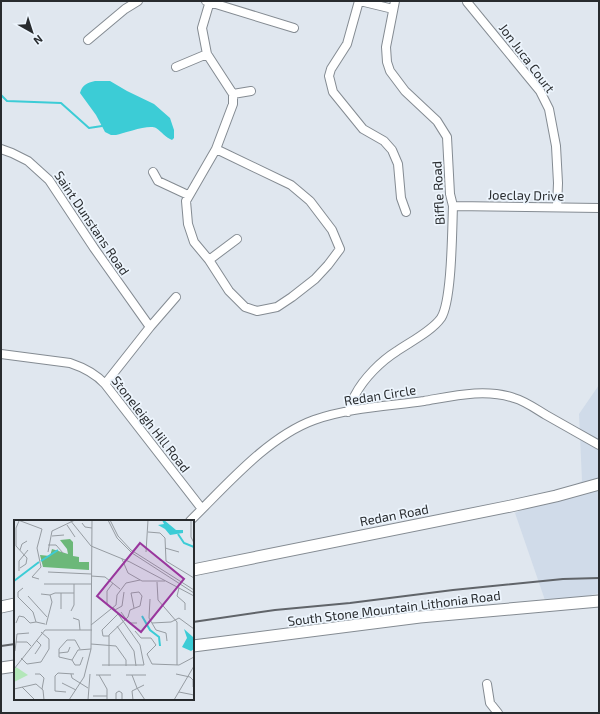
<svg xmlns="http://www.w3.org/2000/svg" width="600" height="714" font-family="'Exo 2',sans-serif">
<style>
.built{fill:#d0dbe9}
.water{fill:#3cccd6}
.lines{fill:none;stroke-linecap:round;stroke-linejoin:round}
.stream{stroke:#3cccd6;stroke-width:2}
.street-casing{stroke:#848b92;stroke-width:10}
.secondary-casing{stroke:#848b92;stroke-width:13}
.street{stroke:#fff;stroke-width:8}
.secondary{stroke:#fff;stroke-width:11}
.rail{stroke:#606469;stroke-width:2}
.labels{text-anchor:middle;stroke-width:3.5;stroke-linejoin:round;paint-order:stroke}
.street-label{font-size:13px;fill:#282b2e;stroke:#edf5fd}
.inset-river{fill:none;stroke:#3cccd6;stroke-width:2}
.inset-road{fill:none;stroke:#969ca2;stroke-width:1}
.view{fill:#99369d;fill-opacity:0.15;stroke:#99369d;stroke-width:2}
.inset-edge{fill:none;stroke:#282b2e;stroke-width:2}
</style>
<rect width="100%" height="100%" fill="#e0e7ef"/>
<path class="built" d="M 599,385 L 599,593 L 547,606 L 515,513 L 582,481 L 579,414 Z"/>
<path class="water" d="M 95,81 L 110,81 L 127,91 L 154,104 L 170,118 L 174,130 L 174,138 L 172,140 C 165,137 162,132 156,128 C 149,124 125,133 116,135 L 111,135 L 105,132 L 96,115 L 80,93 C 82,85 87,83 95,81 Z"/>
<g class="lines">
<path class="stream" d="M 1,95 L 7,101 L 61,103 L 89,128 L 102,126"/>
<g class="street-casing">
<path id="street" d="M 206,1 L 294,28
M 210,1 L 202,28 L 207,54 L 233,94 L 233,104 L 216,149 L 186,201 L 188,224 L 194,242 L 209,260 L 229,291 L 245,307 L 257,311 L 277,307 L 292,297 L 315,279 L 328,265 L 340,249 L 332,230 L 310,201 L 291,185 L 216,149
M 359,1 L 347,44 L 331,69 L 329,76 L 333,92 L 363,129 L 384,141 L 392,150 L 398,164 L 401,198 L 406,212
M 360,1 L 393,9
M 467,2 L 526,74 L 540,91 L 549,109 L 556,146 L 558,183 L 557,207
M 88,40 L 125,9 L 138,1
M 176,67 L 207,54
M 233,94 L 251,91
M 1,149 L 12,153 L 28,161 L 49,180 L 94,248 L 150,327
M 153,172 L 158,181 L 188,195
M 453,206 L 599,208
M 209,260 L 237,239
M 1,354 L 70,363 C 82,367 95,373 105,384 L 202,509
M 105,384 L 150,327 L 176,297
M 348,412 C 351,406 352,400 355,395 C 364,378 381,361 397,351 C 410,342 432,331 441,318 C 452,301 452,230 453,206 L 450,194 L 447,137 L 437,121 L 405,91 L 390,71 L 387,62 L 386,47 L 395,1
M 190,521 C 225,487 267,437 314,420 C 347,408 389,406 424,401 C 453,396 485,388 514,398 C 525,401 536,409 546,415 C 564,425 581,435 599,445
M 487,684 L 490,703 L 498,713"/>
</g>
<g class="secondary-casing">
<path id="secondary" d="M 193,570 L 511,506 L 556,496 L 599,484
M 1,607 L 15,604
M 193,646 L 420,617 L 599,601
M 1,668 L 15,666"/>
</g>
<use href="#street" class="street"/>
<use href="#secondary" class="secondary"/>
<path class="rail" d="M 193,622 L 275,610 L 350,603 L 453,590 L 563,579 L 599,578
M 1,646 L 15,644"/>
</g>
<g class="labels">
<g class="street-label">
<text transform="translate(527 58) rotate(53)" y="5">Jon Juca Court</text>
<text transform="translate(438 193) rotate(-93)" y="5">Biffle Road</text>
<text transform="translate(526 195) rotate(1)" y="5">Joeclay Drive</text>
<text transform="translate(92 223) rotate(56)" y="5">Saint Dunstans Road</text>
<text transform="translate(380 395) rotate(-9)" y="5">Redan Circle</text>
<text transform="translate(151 424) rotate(52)" y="5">Stoneleigh Hill Road</text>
<text transform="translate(394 515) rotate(-11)" y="5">Redan Road</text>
<text transform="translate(394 608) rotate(-7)" y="5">South Stone Mountain Lithonia Road</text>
</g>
</g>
<g transform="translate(14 520)">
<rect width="180" height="180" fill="#e0e7ef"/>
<path d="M 2,147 L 14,155 L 0,162 L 0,149 Z" fill="#b3e7b9"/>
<path d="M 56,19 L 59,22 L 59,36 L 65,37 L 65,42 L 75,42 L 75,50 L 29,47 L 26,35 L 36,36 L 38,29 L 54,34 L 53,29 L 46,20 Z" fill="#6cb879"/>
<path d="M 148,0 L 150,0 L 162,10 L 169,10 L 169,13 L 156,15 L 151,9 L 144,5 L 150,4 ZM 170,109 L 179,117 L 180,129 L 177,131 L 168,127 L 173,118 Z" fill="#3cccd6"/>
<path class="inset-river" d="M 164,14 L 170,23 L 180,27M 27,41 L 44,30M 0,61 L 25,42M 128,96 L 136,110 L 145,117 L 146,126"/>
<path class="inset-road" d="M 4,0 L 28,9 L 23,28 L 27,47 L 18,57 L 25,59M 56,0 L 77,26 L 116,42 L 180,76M 94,0 L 103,18 L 118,33 L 180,73M 96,0 L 104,16 L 117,30 L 180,70M 177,0 L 177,17 L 180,23M 5,1 L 2,8 L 2,26 L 13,38 L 12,44 L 6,48M 68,3 L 71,7 L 78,8M 53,5 L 61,17M 134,12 L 146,13 L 151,18 L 152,41 L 180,58M 38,16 L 50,15M 34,25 L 42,25 L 49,33M 151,28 L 165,32M 6,30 L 8,24 L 13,21M 34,32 L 38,11 L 61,0M 132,32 L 134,0M 108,39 L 114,53 L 128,61 L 151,61M 5,51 L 5,41 L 14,30M 34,52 L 77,54M 77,56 L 91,57 L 106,69M 143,62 L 144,80 L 163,102 L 163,145M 30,64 L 77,64M 9,68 L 4,72 L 4,77 L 19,92 L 22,102 L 31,104M 165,68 L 163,76 L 171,83 L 171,90M 27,74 L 36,75 L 38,82 L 32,105M 36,75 L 41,73 L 60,73M 14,76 L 33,97M 136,79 L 135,98 L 142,110 L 152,113 L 153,121M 93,84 L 93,71 L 99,63M 47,89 L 47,73M 101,90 L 108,86 L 110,72M 57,91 L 60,85 L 60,64M 107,92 L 115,103 L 123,103M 59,98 L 65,100 L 66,110M 2,103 L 5,96 L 10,97 L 16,103 L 22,102M 138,103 L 157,102 L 165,98 L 180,109M 77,105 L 102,85 L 103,75 L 112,63 L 126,60M 103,106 L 120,131 L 122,146M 121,111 L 127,118 L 137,118 L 142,125 L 133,134 L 138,144 L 165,145 L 180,137M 95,116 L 89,116 L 88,110 L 104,94M 2,122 L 13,122 L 17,126M 77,124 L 102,126 L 112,140 L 112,146M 66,129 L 61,120 L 53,120 L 45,129 L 45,137 L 58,140 L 64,130 L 77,129M 1,131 L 3,114 L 15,113M 45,133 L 54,132 L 56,127M 21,134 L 27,125 L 22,120M 7,138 L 13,144 L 27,142 L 35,129 L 35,119 L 27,112M 58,140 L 61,145 L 66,145 L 69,137M 88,145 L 130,145 L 126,125 L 99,87M 95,146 L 95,115 L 114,97 L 116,90 L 126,86 L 128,76 L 125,72 L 117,73 L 120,88M 0,149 L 31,110 L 78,110M 21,154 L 26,154 L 30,158 L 28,169M 57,154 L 58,158 L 74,168M 162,154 L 176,157 L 179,160 L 179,167M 82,155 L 97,155M 85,155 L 93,169 L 93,180M 112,155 L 132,155M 118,155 L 123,168 L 131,180M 48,163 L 62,170M 8,167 L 21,180M 0,169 L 22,164 L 29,170 L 30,180M 52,172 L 41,171 L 41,156 L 44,153 L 60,154M 165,172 L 180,175M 79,176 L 93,176M 55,180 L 70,157 L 77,129 L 78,0M 74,180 L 76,154M 102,180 L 102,173 L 105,171 L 108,173 L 108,180M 119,180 L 118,171 L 130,165M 160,180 L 180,146"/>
<path class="view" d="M 126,23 L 170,59 L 127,112 L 83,76 Z"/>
<rect width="180" height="180" class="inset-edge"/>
</g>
<rect width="600" height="714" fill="none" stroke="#282b2e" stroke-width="4"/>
<g transform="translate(32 32) rotate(141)" stroke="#edf5fd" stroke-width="3" paint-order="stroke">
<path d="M0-3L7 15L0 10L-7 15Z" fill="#282b2e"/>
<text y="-6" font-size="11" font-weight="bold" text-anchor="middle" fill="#282b2e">N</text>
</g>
</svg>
